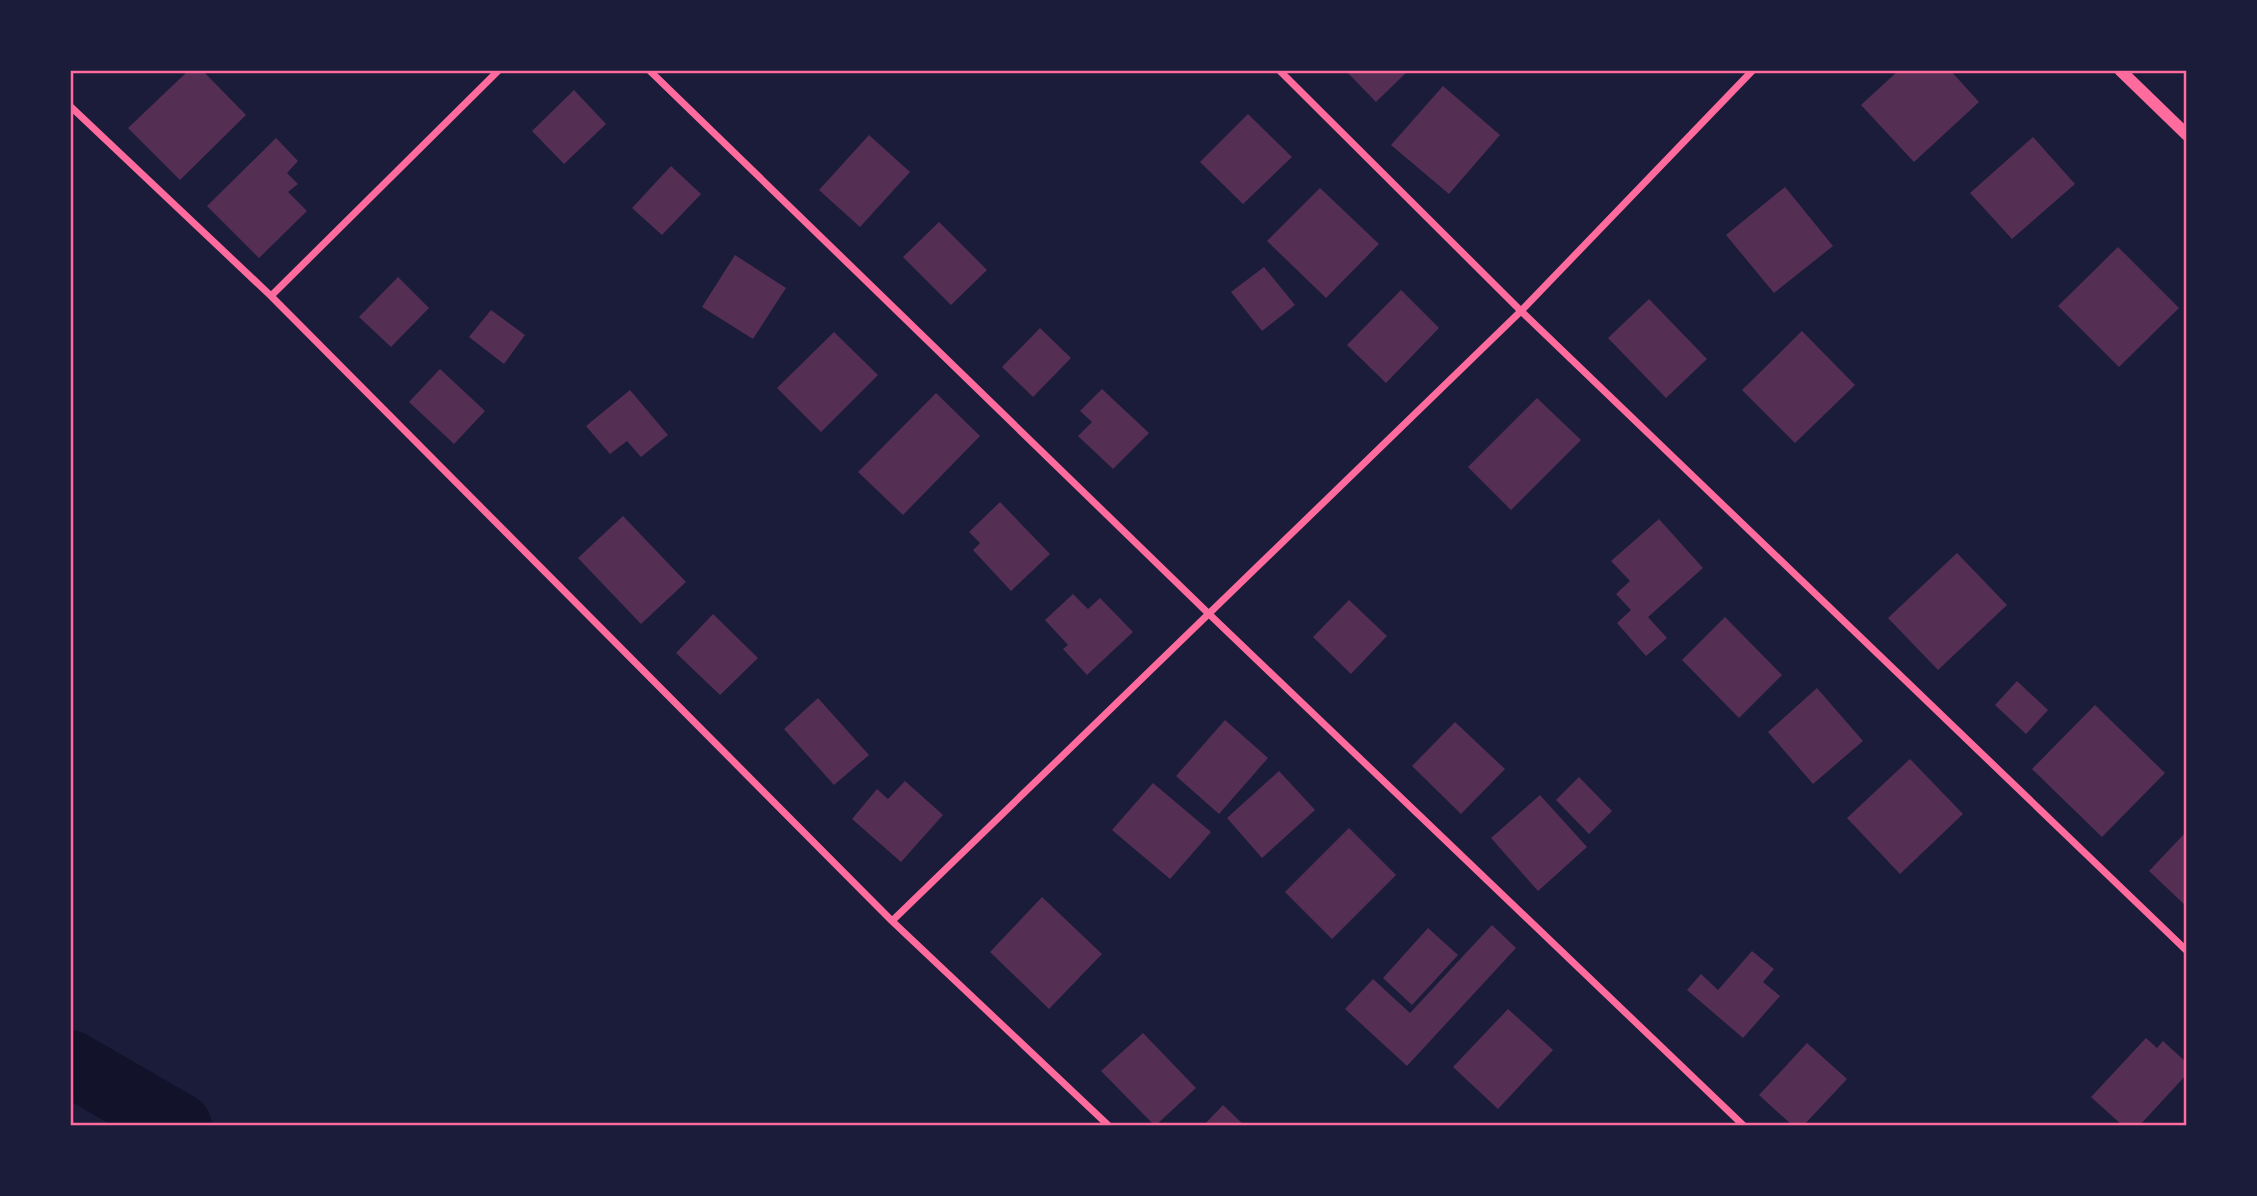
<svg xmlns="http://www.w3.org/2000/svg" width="2257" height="1196" font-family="Quicksand,sans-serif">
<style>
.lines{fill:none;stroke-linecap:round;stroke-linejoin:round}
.river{stroke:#12122b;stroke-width:66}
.building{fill:#542f53}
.minor{stroke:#ff6b9d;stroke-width:7}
.tertiary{stroke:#ff6b9d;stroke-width:12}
.neatline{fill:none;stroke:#ff6b9d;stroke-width:2.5}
</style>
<rect width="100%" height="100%" fill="#1b1b3a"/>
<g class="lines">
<path class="river" d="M 70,1063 L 179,1126"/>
</g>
<path class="building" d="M 189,70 L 202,70 L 246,115 L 180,180 L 128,128 Z
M 1345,70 L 1409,70 L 1376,102 Z
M 1899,70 L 1950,70 L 1979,102 L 1914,162 L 1861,105 Z
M 1443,86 L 1500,135 L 1449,194 L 1391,145 Z
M 574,90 L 606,124 L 564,164 L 532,131 Z
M 1248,114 L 1292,157 L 1243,204 L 1200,162 Z
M 869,135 L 910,172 L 860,227 L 819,190 Z
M 2033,137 L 2075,184 L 2012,239 L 1970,193 Z
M 276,138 L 298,161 L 287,173 L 298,184 L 288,192 L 307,211 L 259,258 L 207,206 Z
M 671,166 L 701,194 L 662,235 L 632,208 Z
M 1785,187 L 1833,246 L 1774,293 L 1726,235 Z
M 1320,188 L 1379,244 L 1326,298 L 1267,241 Z
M 939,222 L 987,270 L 951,305 L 903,257 Z
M 2118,247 L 2179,308 L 2119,367 L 2058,306 Z
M 735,255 L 786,288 L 753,339 L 702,307 Z
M 1264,267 L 1295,305 L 1262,331 L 1231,292 Z
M 398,277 L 429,308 L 391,347 L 359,317 Z
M 1401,290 L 1439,328 L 1386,383 L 1347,345 Z
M 1649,299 L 1707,359 L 1666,398 L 1608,338 Z
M 491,310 L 525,335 L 504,364 L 469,337 Z
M 1040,328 L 1071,358 L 1033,397 L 1002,367 Z
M 1802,331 L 1855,385 L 1795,443 L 1742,390 Z
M 834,332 L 878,375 L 821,432 L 777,388 Z
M 440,369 L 485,411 L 454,444 L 409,402 Z
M 1102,389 L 1149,433 L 1113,469 L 1078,436 L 1092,422 L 1080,411 Z
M 630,390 L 668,435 L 641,457 L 627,441 L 610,454 L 586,426 Z
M 936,393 L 980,436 L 903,515 L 858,472 Z
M 1537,398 L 1581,440 L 1511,510 L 1468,467 Z
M 1000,502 L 1050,554 L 1011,591 L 973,550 L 980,543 L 969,532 Z
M 623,516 L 686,582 L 641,624 L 578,558 Z
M 1659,519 L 1703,568 L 1648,617 L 1667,638 L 1646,656 L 1617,623 L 1631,610 L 1616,594 L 1630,581 L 1611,561 Z
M 1957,553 L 2007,605 L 1938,670 L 1888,618 Z
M 1073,594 L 1088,609 L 1100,598 L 1133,632 L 1087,675 L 1063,649 L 1068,645 L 1045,620 Z
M 1349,600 L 1387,636 L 1351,674 L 1313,637 Z
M 713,614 L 758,658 L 720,695 L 676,653 Z
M 1725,617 L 1782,675 L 1739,718 L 1682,660 Z
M 2017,681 L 2048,710 L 2026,734 L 1995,705 Z
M 1817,688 L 1863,741 L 1813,784 L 1768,732 Z
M 818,698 L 869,755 L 834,785 L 784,729 Z
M 2095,705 L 2165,773 L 2102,837 L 2032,769 Z
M 1225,720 L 1268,758 L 1219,814 L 1176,776 Z
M 1455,722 L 1505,769 L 1461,814 L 1412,766 Z
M 1910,759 L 1963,814 L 1900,874 L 1847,818 Z
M 1279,771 L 1315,810 L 1262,858 L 1227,818 Z
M 1579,777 L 1612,811 L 1589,834 L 1556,800 Z
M 905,781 L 943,815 L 901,862 L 852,819 L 877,789 L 888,799 Z
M 1153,783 L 1211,832 L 1170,879 L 1112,830 Z
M 1540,795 L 1587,847 L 1538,891 L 1491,838 Z
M 1349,828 L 1396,875 L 1332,939 L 1285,892 Z
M 2187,831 L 2187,907 L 2149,871 Z
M 1042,897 L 1102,954 L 1049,1009 L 990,952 Z
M 1492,925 L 1516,948 L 1407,1066 L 1345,1009 L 1373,979 L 1410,1013 Z
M 1428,928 L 1458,955 L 1412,1005 L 1383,978 Z
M 1752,951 L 1774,969 L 1763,982 L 1780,996 L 1743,1038 L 1687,990 L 1701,974 L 1718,990 Z
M 1508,1009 L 1553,1050 L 1498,1109 L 1453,1067 Z
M 1143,1033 L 1196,1088 L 1155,1126 L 1101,1071 Z
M 2146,1038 L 2157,1048 L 2163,1041 L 2187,1063 L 2187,1074 L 2139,1126 L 2123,1126 L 2091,1097 Z
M 1807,1043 L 1847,1079 L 1803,1126 L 1793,1126 L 1759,1095 Z
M 1223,1105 L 1245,1126 L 1203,1126 Z"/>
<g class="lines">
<path class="minor" d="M 649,70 L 1209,614 L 1744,1126
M 1279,70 L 1521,311 L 2187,951
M 70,106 L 271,296 L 892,921 L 1109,1126
M 271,296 L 499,70
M 892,921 L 1521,311 L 1753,70"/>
<path class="tertiary" d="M 2120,70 L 2187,135"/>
</g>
<rect width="2257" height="1196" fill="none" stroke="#1b1b3a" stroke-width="144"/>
<rect x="72" y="72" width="2113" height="1052" class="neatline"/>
</svg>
